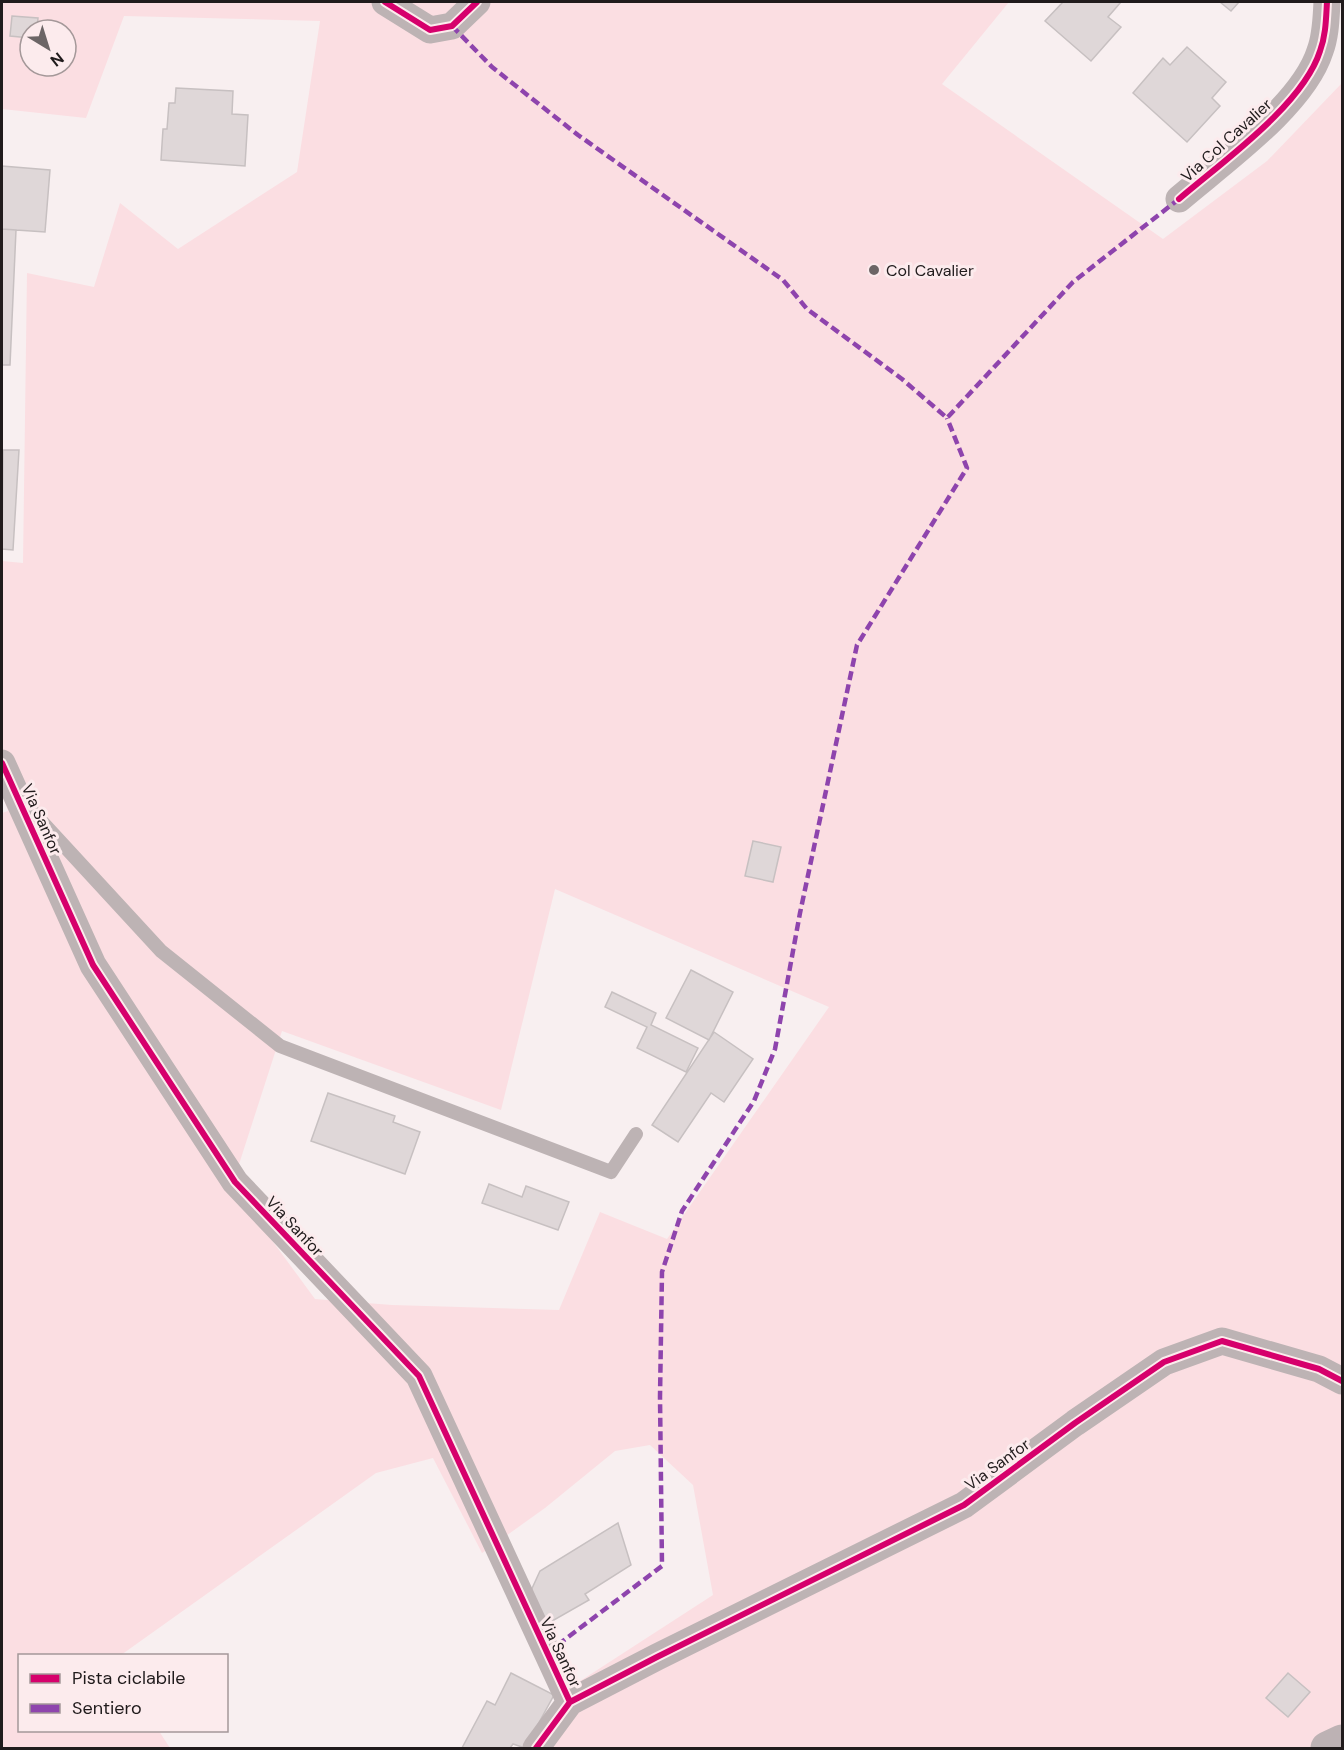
<svg xmlns="http://www.w3.org/2000/svg" width="1344" height="1750" font-family="'DM Sans',sans-serif">
<style>
.green{fill:#fbdee2;fill-rule:evenodd}
.building{fill:#dfd7d8;stroke:#c7c0c1;stroke-width:1.5}
.lines{fill:none;stroke-linecap:round;stroke-linejoin:round}
.lane{stroke:#bdb3b4;stroke-width:14}
.street{stroke:#bdb3b4;stroke-width:27}
.secondary{stroke:#bdb2b4;stroke-width:33}
.quiet{stroke:#8e44ad;stroke-width:4.5;stroke-dasharray:9 4.5;stroke-linecap:butt}
.cycleway-casing{stroke:#fcebed;stroke-width:10}
.cycleway{stroke:#d6006c;stroke-width:6}
.poi-dot{fill:#6c6566;stroke:#fcebed;stroke-width:2}
.labels{text-anchor:middle;stroke-width:6;stroke-linejoin:round;paint-order:stroke}
.street-label{font-size:16px;fill:#201b1c;stroke:#fcebed}
.poi-label{font-size:16px;fill:#201b1c;stroke:#fcebed;text-anchor:start}
</style>
<rect width="100%" height="100%" fill="#f8eff0"/>
<path class="green" d="M 2,2 L 1009,2 L 942,84 L 1163,239 L 1267,161 L 1342,83 L 1342,1737 L 1322,1748 L 533,1748 L 574,1685 L 713,1595 L 693,1485 L 650,1445 L 615,1451 L 545,1508 L 482,1553 L 433,1458 L 376,1473 L 121,1655 L 20,1656 L 20,1730 L 159,1731 L 170,1748 L 2,1748 L 2,813 L 8,811 L 2,795 L 2,561 L 23,563 L 27,273 L 94,287 L 120,203 L 178,249 L 297,172 L 320,21 L 124,16 L 86,118 L 2,109 ZM 30,30 L 66,30 L 66,66 L 30,66 ZM 555,889 L 829,1007 L 667,1239 L 600,1212 L 559,1310 L 392,1305 L 315,1299 L 232,1186 L 282,1031 L 501,1110 Z"/>
<path class="building" d="M 1063,2 L 1121,2 L 1108,17 L 1121,27 L 1091,61 L 1045,21 Z
M 1220,2 L 1239,2 L 1231,11 Z
M 12,16 L 38,18 L 37,30 L 30,30 L 30,38 L 10,36 Z
M 1187,47 L 1226,82 L 1212,98 L 1220,106 L 1187,142 L 1133,93 L 1163,58 L 1170,65 Z
M 176,88 L 233,91 L 232,114 L 248,115 L 245,166 L 161,160 L 163,129 L 167,129 L 169,103 L 175,103 Z
M 2,166 L 50,170 L 45,232 L 2,229 Z
M 2,229 L 16,230 L 10,365 L 2,365 Z
M 3,450 L 19,450 L 13,550 L 2,549 Z
M 753,841 L 781,847 L 773,882 L 745,876 Z
M 691,970 L 733,992 L 709,1040 L 666,1018 Z
M 612,992 L 656,1013 L 651,1025 L 698,1048 L 686,1072 L 637,1048 L 647,1027 L 605,1007 Z
M 714,1032 L 753,1059 L 724,1102 L 711,1093 L 678,1142 L 652,1125 Z
M 328,1093 L 395,1116 L 393,1122 L 420,1132 L 405,1174 L 311,1141 Z
M 489,1184 L 522,1197 L 526,1186 L 569,1202 L 558,1230 L 482,1203 Z
M 618,1523 L 631,1565 L 585,1594 L 589,1600 L 547,1624 L 529,1595 L 540,1571 Z
M 511,1673 L 554,1695 L 525,1748 L 513,1744 L 510,1748 L 462,1748 L 487,1701 L 495,1705 Z
M 1288,1673 L 1310,1692 L 1288,1717 L 1266,1698 Z"/>
<g class="lines">
<path class="lane" d="M 32,811 L 161,951 L 280,1046 L 611,1172 L 636,1134"/>
<path class="street" d="M 385,2 L 430,30 L 452,26 L 477,2
M 1179,199 C 1222,162 1303,105 1320,51 C 1326,35 1326,18 1327,2
M 2,763 L 93,965 L 235,1182 L 419,1376 L 570,1702
M 536,1748 L 570,1702 L 657,1657 L 964,1505 L 1075,1423 L 1164,1362 L 1222,1341 L 1319,1369 L 1342,1381"/>
<path class="secondary" d="M 1327,1748 L 1342,1741"/>
<path class="quiet" d="M 452,26 L 492,67 L 578,135 L 783,280 L 807,309 L 902,379 L 947,418 L 1073,282 L 1179,199
M 547,1653 L 662,1566 L 660,1397 L 662,1272 L 682,1211 L 754,1101 L 775,1049 L 800,913 L 857,645 L 967,468 L 947,418"/>
<g class="cycleway-casing">
<path id="cycleway" d="M 385,2 L 430,30 L 452,26 L 477,2
M 1179,199 C 1222,162 1303,105 1320,51 C 1326,35 1326,18 1327,2
M 2,763 L 93,965 L 235,1182 L 419,1376 L 570,1702
M 536,1748 L 570,1702 L 657,1657 L 964,1505 L 1075,1423 L 1164,1362 L 1222,1341 L 1319,1369 L 1342,1381"/>
</g>
<use href="#cycleway" class="cycleway"/>
</g>
<circle class="poi-dot" cx="874" cy="270" r="6"/>
<g class="labels">
<g class="street-label">
<text transform="translate(1226 140) rotate(-42)" y="6">Via Col Cavalier</text>
<text transform="translate(42 819) rotate(66)" y="6">Via Sanfor</text>
<text transform="translate(295 1226) rotate(47)" y="6">Via Sanfor</text>
<text transform="translate(997 1464) rotate(-36)" y="6">Via Sanfor</text>
<text transform="translate(561 1652) rotate(65)" y="6">Via Sanfor</text>
</g>
<g class="poi-label">
<text x="886" y="276">Col Cavalier</text>
</g>
</g>
<rect width="1344" height="1750" fill="none" stroke="#201b1c" stroke-width="6"/>
<rect x="18" y="1654" width="210" height="78" fill="#fcebed" stroke="#a49899" stroke-width="1.5"/>
<rect x="30" y="1674" width="30" height="9" fill="#d6006c" stroke="#a49899" stroke-width="1.5"/>
<text x="72" y="1684" font-size="18" fill="#201b1c">Pista ciclabile</text>
<rect x="30" y="1704" width="30" height="9" fill="#8e44ad" stroke="#a49899" stroke-width="1.5"/>
<text x="72" y="1714" font-size="18" fill="#201b1c">Sentiero</text>
<g transform="translate(48 48) rotate(142)"><circle r="28" fill="#fcebed" stroke="#a49899" stroke-width="1.5"/>
<path d="M0-4.5L10 22L0 15L-10 22Z" fill="#6c6566"/>
<text y="-9" font-size="16" font-weight="bold" text-anchor="middle" fill="#201b1c">N</text>
</g>
</svg>
